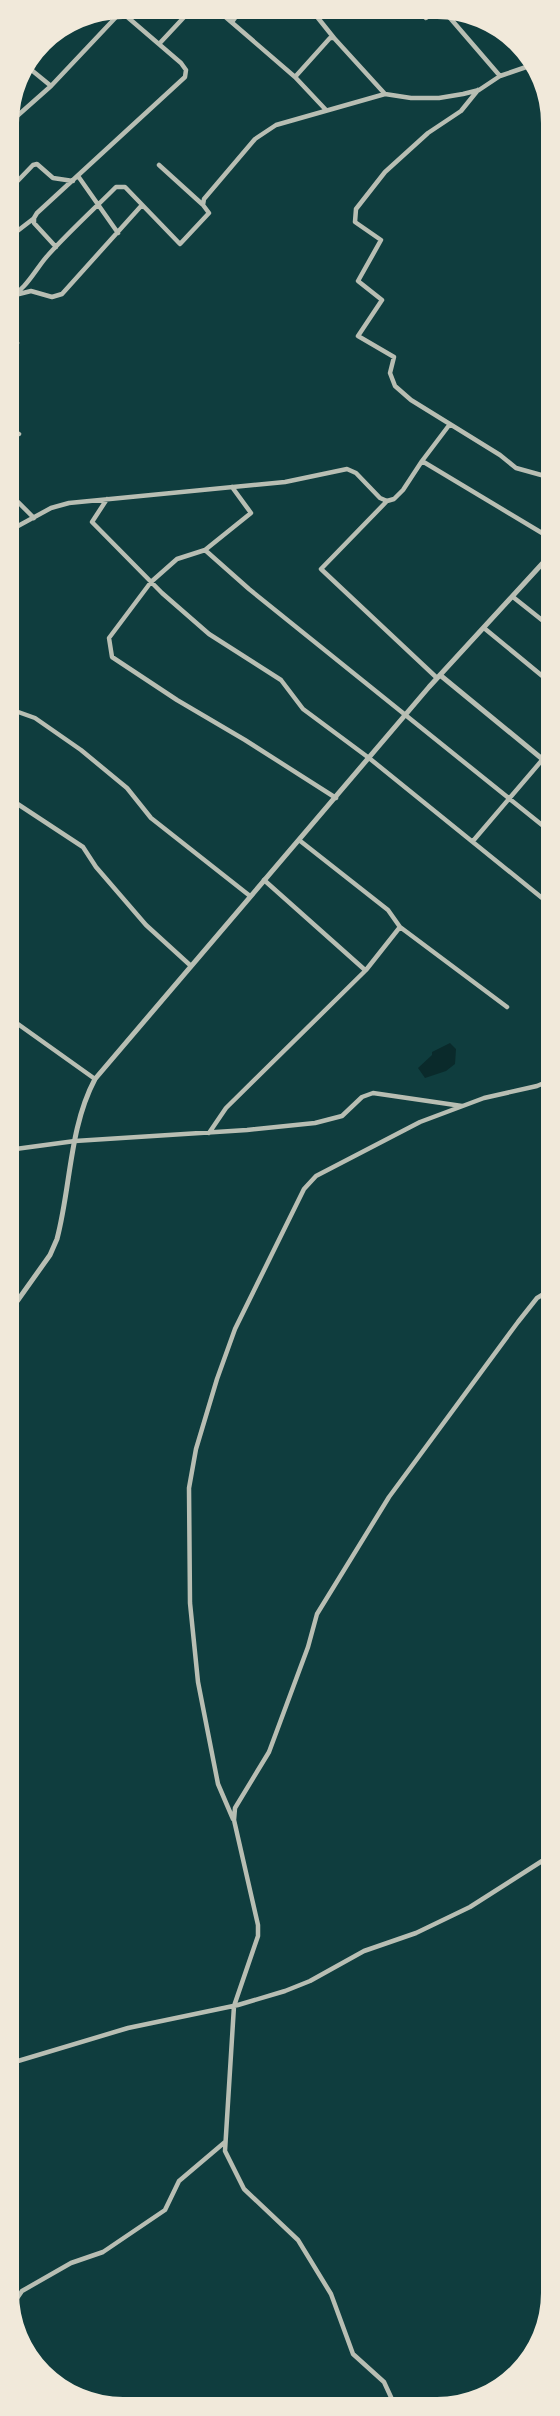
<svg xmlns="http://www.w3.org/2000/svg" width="560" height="2416" font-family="Karla,sans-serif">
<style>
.water{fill:#0a2a2b}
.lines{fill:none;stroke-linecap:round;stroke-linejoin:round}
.minor{stroke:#b8beb3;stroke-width:4.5}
.tertiary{stroke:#b8beb3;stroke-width:5}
</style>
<rect width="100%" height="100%" fill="#0f3d3e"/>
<path class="water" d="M 450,1043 L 456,1049 L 455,1064 L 446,1071 L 425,1078 L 418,1068 L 432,1055 L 432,1052 Z"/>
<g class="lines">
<path class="minor" d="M 418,11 L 426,18 L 436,11
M 444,11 L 500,76
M 314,13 L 334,38
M 222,14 L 295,77 L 326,110
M 232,22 L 238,14
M 506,35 L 530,66
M 159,44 L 187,14
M 29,68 L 51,86
M 295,77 L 330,38 L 334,38 L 385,94
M 478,90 L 461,111 L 428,133 L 385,172 L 356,209 L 355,222 L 381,240 L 358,281 L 382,300 L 358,336 L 394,357 L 390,373 L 395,386 L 411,400 L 500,455 L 516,468 L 552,478
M 7,125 L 51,86 L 118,15
M 159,165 L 202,204
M 78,176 L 118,233
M 7,192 L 33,165 L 37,164 L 53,178 L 73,181
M 7,239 L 33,219
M 56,247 L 34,223 L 34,218 L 37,213 L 185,77 L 186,70 L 181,63 L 125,15
M 15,295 L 31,291 L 52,297 L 62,294 L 142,205
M 7,298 C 27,290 35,269 49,254 C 70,231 94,209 116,187 L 125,187 L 180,244 L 209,213 L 203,205 L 204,199 L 255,139 L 276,125 L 385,94 L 411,98 L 439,98 L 463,94 L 479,90 L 500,76 L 532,65
M 7,354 L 17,343
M 7,426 L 19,434
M 422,461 L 552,539
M 232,487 L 251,513 L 205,550 L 177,559 L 151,582 L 109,638 L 112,657 L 177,700 L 245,740 L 336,798
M 7,491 L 34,518
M 107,499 L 92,522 L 162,593 L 209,634 L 281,680 L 303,709 L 369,758 L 552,906
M 387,501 L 321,569 L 437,678
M 7,532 L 51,508 L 69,503 L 285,482 L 347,469 L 356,473 L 380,498 L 387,501 L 394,499 L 403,490 L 422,461 L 450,424
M 205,550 L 249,589 L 552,833
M 513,597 L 552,628
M 484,628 L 552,684
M 7,708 L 35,718 L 81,750 L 127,788 L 151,818 L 250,896
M 7,797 L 83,847 L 96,867 L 146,925 L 191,966
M 473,841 L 543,759
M 264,880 L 365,970
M 400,927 L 507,1007
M 8,1017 L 95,1079
M 209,1133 L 226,1108 L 366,970 L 400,927 L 388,910 L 299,840
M 8,1150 L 75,1141 L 247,1130 L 315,1123 L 342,1116 L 362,1097 L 373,1093 L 462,1106
M 233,1819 L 218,1784 L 198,1682 L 190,1603 L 189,1488 L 196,1449 L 217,1379 L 235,1329 L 304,1189 L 316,1176 L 420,1122 L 484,1098 L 537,1086 L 544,1083 L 552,1074
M 8,2064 L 128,2028 L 238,2005 L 285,1991 L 310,1981 L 364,1951 L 416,1933 L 470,1907 L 553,1854
M 9,2310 L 22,2291 L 71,2263 L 103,2252 L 165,2210 L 179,2181 L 225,2142
M 396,2408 L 384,2382 L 353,2354 L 331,2294 L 298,2240 L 244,2189 L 225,2151 L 234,2006 L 258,1936 L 258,1925 L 234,1820 L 235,1808 L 269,1752 L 308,1647 L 317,1614 L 389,1497 L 518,1322 L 537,1298 L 552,1289"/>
<path class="tertiary" d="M 440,675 L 552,767
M 8,1314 L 50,1255 L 57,1239 C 71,1186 69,1128 95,1079 L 429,687 L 552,553"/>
</g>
<path d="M0 0H560V2416H0ZM123 19H437A104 104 0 0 1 541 123V2293A104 104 0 0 1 437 2397H123A104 104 0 0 1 19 2293V123A104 104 0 0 1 123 19Z" fill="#f1e9da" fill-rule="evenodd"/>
</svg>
